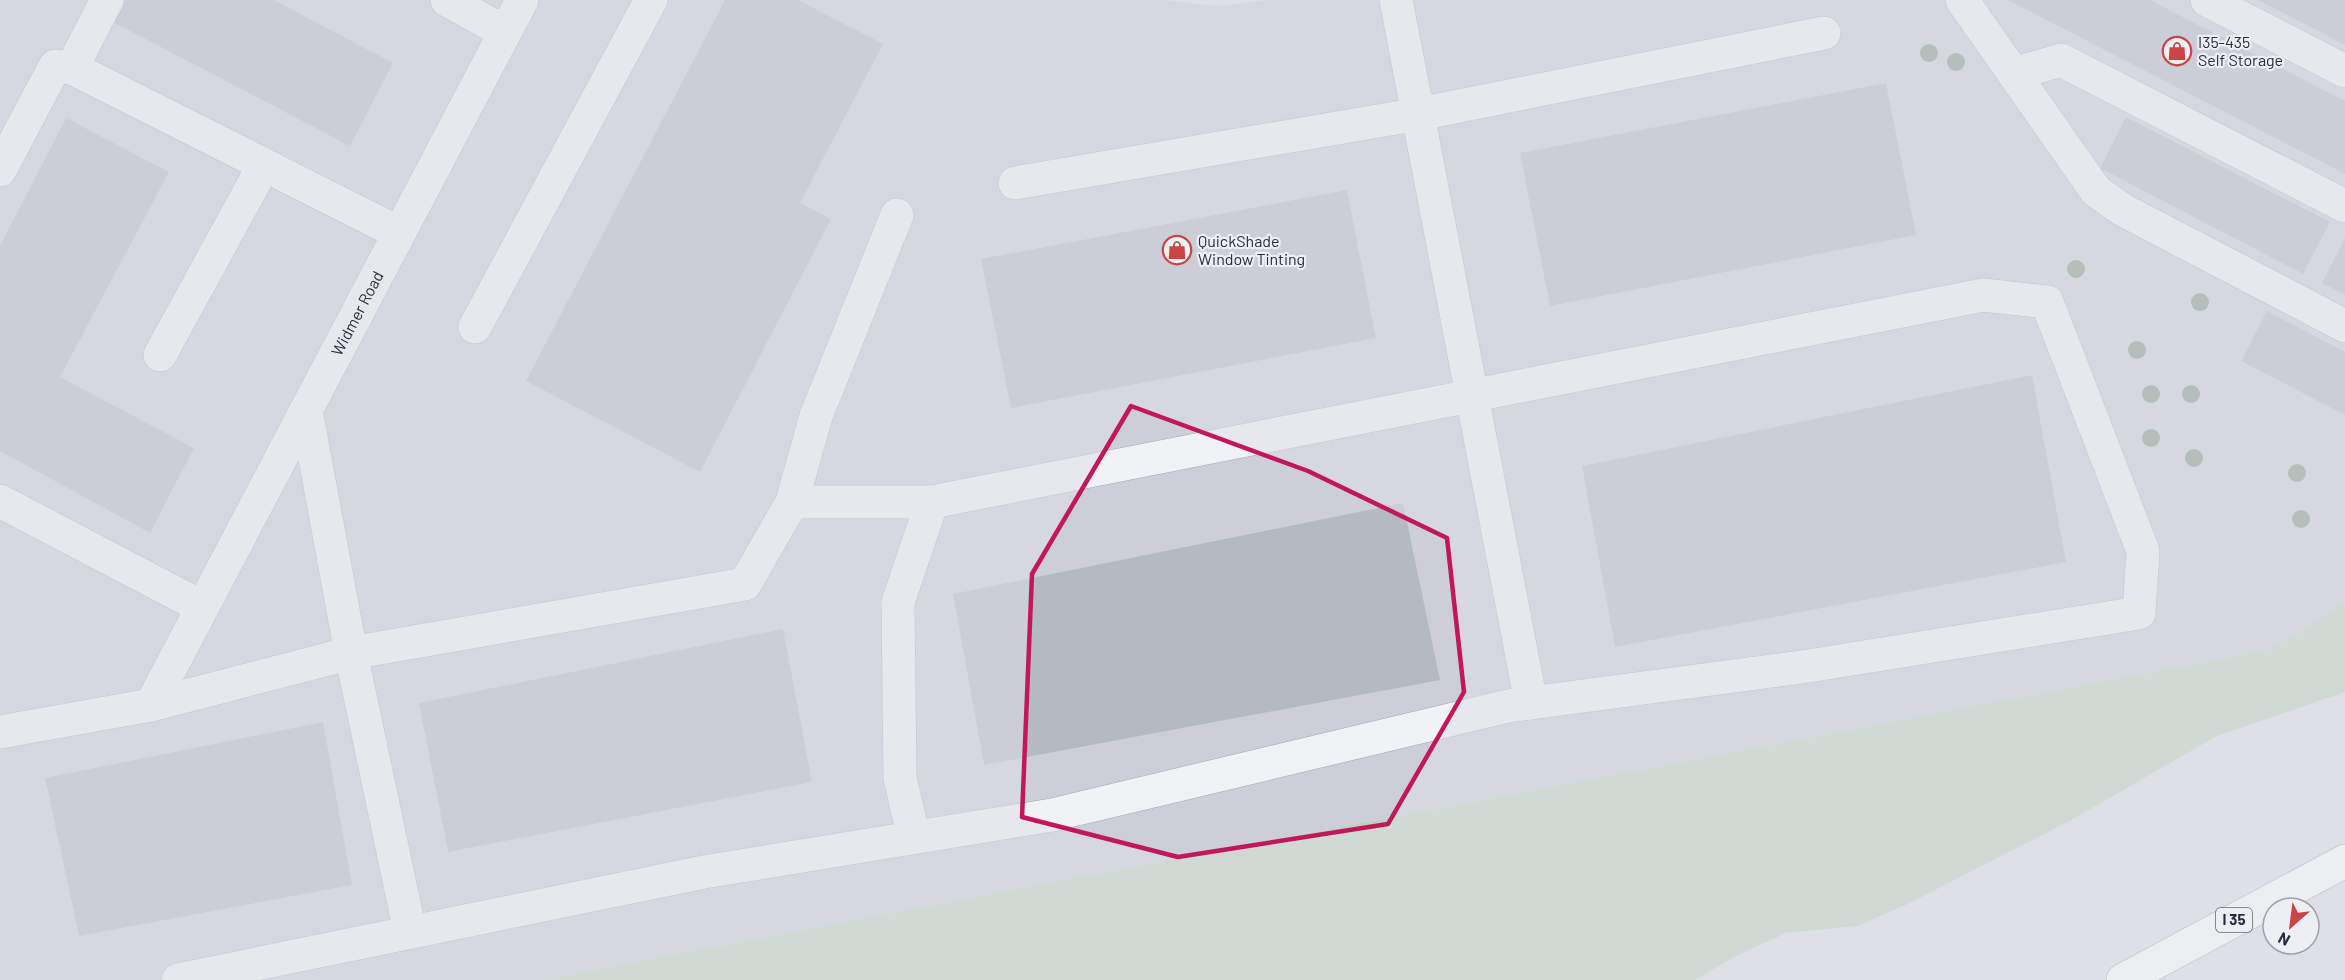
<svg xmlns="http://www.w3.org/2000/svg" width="2345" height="980" font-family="Barlow,sans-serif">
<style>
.built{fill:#cccfd9}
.green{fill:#c1d1bf}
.building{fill:#b5b9c4}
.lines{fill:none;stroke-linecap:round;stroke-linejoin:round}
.minor-casing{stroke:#a4a6b1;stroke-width:34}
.highway-casing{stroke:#868b9e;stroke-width:34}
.minor{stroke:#f1f2f6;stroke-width:33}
.highway{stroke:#fff;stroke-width:33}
.tree{fill:#829685}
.marked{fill:none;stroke:#c2185b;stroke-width:4.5;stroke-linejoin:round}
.labels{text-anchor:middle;stroke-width:4.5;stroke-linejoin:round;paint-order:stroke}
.shield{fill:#edeff5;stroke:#636675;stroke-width:1.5}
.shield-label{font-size:15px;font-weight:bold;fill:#282c3e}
.poi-label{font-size:16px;fill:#282c3e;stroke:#edeff5;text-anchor:start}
.street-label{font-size:16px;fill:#282c3e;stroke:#edeff5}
</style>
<rect width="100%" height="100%" fill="#dee0e7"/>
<path class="built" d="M 0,0 L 1162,0 L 1218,6 L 1270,0 L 2345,0 L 2345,600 L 2298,634 L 2266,650 L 540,980 L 0,980 Z"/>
<path class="green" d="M 2345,600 L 2345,692 L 2217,736 L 2073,819 L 1910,903 L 1858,926 L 1786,933 L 1736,956 L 1695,980 L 540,980 L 2266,650 L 2298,634 Z"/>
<path class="building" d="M 125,0 L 274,0 L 393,63 L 350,146 L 113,22 Z
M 725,0 L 798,0 L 883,44 L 800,203 L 831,219 L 700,472 L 526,381 Z
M 2008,0 L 2150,0 L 2345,101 L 2345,174 Z
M 2258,0 L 2345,0 L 2345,45 Z
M 1886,83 L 1916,235 L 1550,306 L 1520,153 Z
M 2126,117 L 2330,222 L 2303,274 L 2100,168 Z
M 66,118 L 169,172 L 60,377 L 194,448 L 150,533 L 0,451 L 0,246 Z
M 1347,190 L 1376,338 L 1011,408 L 981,259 Z
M 2345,238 L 2345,295 L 2322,283 Z
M 2267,311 L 2345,352 L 2345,415 L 2241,361 Z
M 2032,375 L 2066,562 L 1615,647 L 1582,466 Z
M 1403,503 L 1440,680 L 984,765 L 953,594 Z
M 783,629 L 812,782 L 448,852 L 419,703 Z
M 323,722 L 352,885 L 79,936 L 45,778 Z"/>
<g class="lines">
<g class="minor-casing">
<g id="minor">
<path d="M 447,0 L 505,32"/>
<path d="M 1396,0 L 1531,703"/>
<path d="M 1962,0 L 2096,191 L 2123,210 L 2345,326"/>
<path d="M 2207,0 L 2345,71"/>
<path d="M 72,68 L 107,0"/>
<path d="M 2014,74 L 2061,60 L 2345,206"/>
<path d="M 0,170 L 55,66 L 72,68 L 399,233"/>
<path d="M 1015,183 L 1419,114 L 1824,33"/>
<path d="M 475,327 L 651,0"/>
<path d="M 160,355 L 264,165"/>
<path d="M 306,410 L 351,653 L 410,932"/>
<path d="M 0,501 L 202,607"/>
<path d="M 792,502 L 816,416 L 897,215"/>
<path d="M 151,705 L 351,653 L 745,584 L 792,502 L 932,502"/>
<path id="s1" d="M 0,732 L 151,705 L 522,0"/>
<path d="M 178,980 L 704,872 L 1052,815 L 1508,706 L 1802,667 L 2139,613 L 2143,551 L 2047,302 L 1983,295 L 932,502 L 898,602 L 900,778 L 914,838"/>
</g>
</g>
<g class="highway-casing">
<path id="highway" d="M 2123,980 L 2345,861"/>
</g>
<use href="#minor" class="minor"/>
<use href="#highway" class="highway"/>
</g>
<g class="tree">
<circle cx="1929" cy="53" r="9"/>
<circle cx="1956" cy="62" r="9"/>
<circle cx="2076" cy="269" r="9"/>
<circle cx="2200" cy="302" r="9"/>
<circle cx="2137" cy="350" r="9"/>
<circle cx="2151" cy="394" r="9"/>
<circle cx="2191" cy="394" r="9"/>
<circle cx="2151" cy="438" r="9"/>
<circle cx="2194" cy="458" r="9"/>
<circle cx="2297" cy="473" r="9"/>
<circle cx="2301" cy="519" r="9"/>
</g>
<path d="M0 0H2345V980H0ZM 1131,406 L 1308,471 L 1447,538 L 1464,692 L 1388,824 L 1178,857 L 1022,817 L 1032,574 Z" fill="#dee0e7" fill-opacity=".55" fill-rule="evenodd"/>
<path class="marked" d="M 1131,406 L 1308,471 L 1447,538 L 1464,692 L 1388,824 L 1178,857 L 1022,817 L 1032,574 Z"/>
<defs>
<g id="shop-ring" transform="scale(1.5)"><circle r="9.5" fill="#edeff5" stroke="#cb4544" stroke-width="1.5"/><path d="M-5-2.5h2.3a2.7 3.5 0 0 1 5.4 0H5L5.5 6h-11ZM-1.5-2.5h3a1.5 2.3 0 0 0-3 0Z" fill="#cb4544"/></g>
</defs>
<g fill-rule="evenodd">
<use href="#shop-ring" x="2177" y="51"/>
<use href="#shop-ring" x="1177" y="250"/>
</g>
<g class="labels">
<rect class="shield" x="2216" y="908" width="36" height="24" rx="4.5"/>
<g class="shield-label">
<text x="2234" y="925">I 35</text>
</g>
<g class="poi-label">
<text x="2198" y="48">I35-435<tspan x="2198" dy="18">Self Storage</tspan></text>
<text x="1198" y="247">QuickShade<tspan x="1198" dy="18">Window Tinting</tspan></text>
</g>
<g class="street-label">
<text dy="6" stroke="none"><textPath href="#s1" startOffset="596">Widmer Road</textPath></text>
</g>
</g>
<g transform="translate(2291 926) rotate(208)"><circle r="28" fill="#edeff5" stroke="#9ea1ac" stroke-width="1.5"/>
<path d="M0-4.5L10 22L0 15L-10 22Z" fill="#cb4544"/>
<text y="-9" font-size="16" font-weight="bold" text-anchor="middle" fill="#282c3e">N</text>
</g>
</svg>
